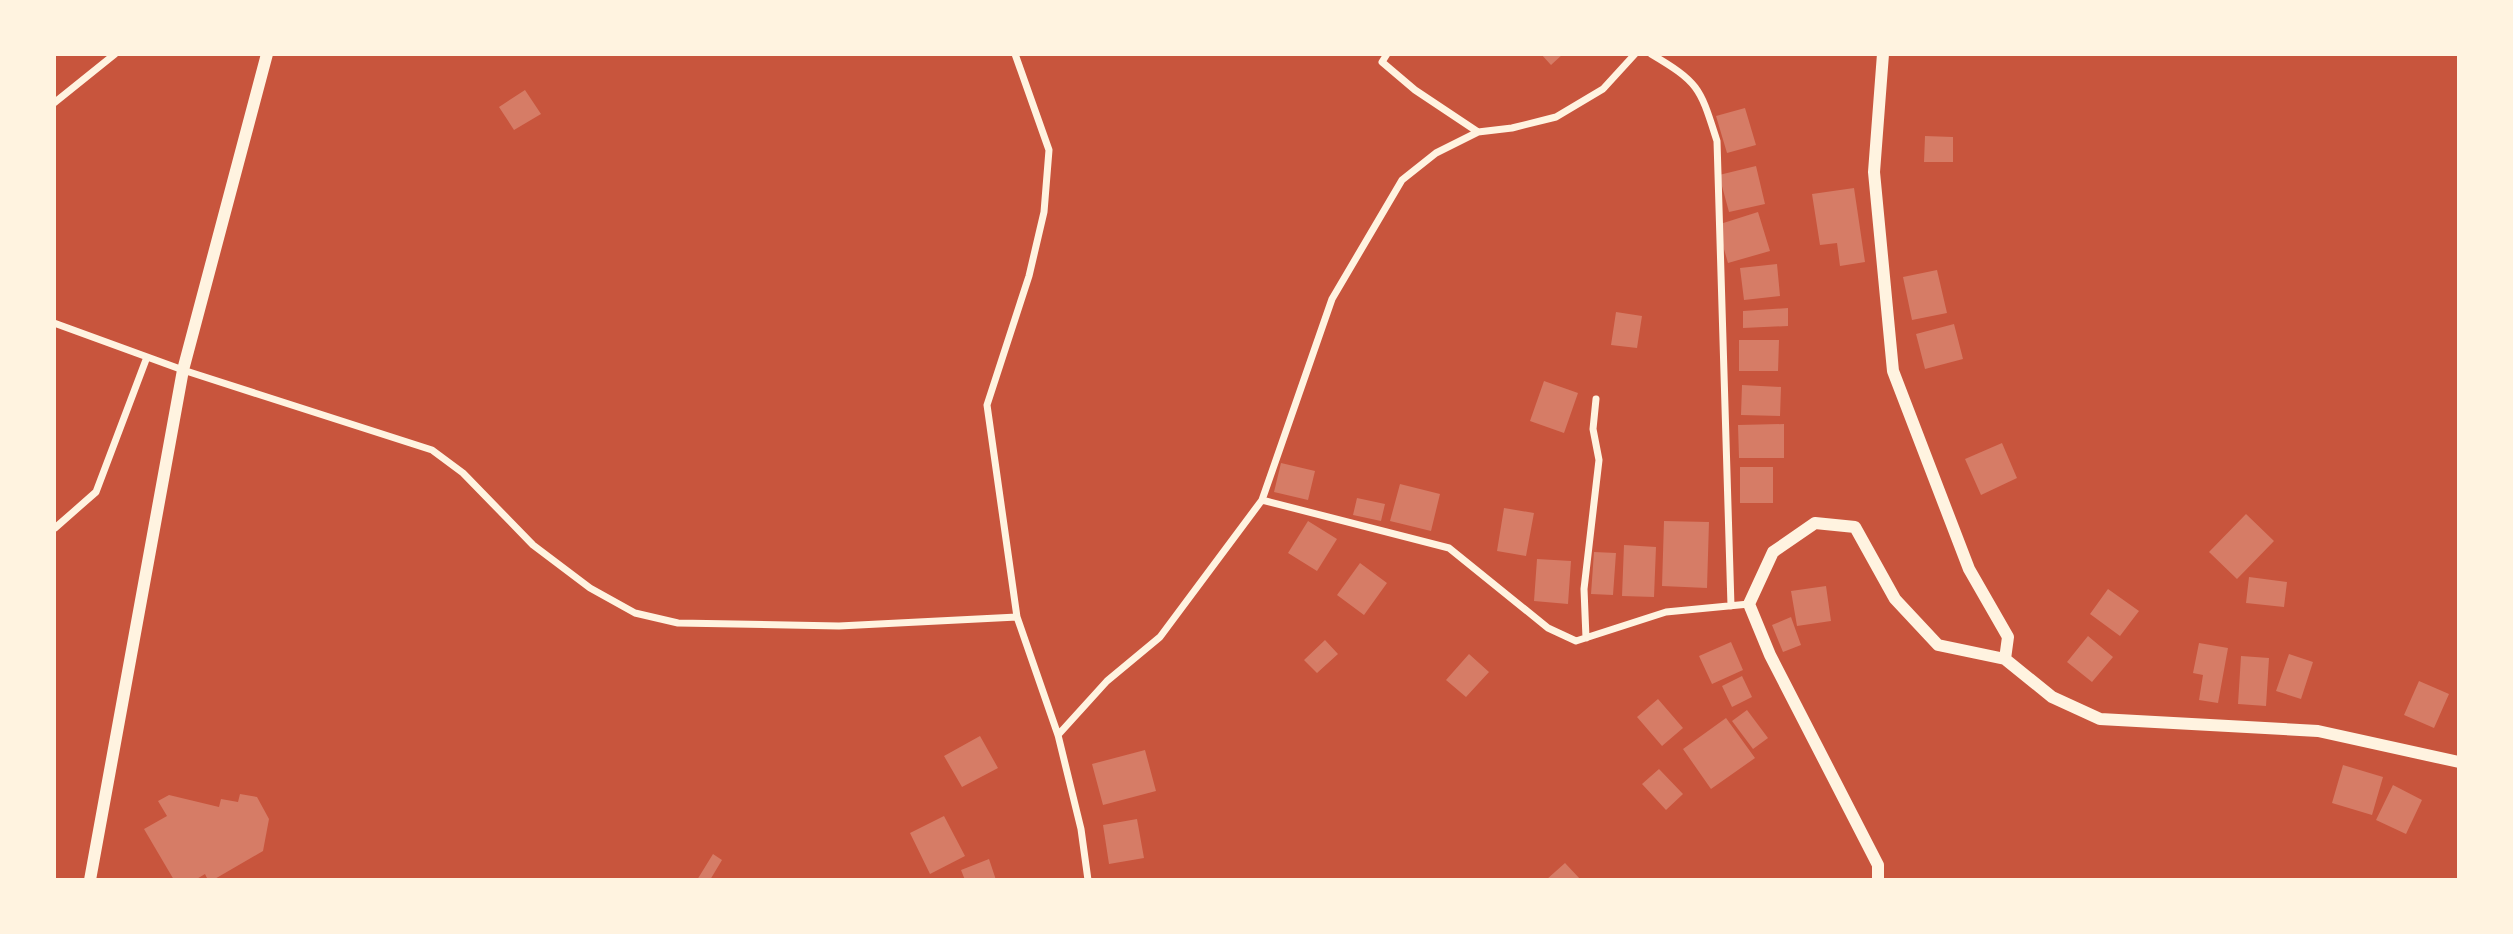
<svg xmlns="http://www.w3.org/2000/svg" width="2513" height="934" font-family="Jost,sans-serif">
<style>
.building{fill:#d67c66}
.lines{fill:none;stroke-linecap:round;stroke-linejoin:round}
.minor{stroke:#fff3e0;stroke-width:7}
.tertiary{stroke:#fff3e0;stroke-width:12}
</style>
<rect width="100%" height="100%" fill="#c8553d"/>
<path class="building" d="M 1541,54 L 1563,54 L 1551,65 Z
M 525,90 L 541,114 L 514,130 L 499,107 Z
M 1745,108 L 1756,145 L 1727,153 L 1716,116 Z
M 1925,136 L 1953,137 L 1953,162 L 1924,162 Z
M 1756,166 L 1765,204 L 1729,212 L 1719,175 Z
M 1854,188 L 1865,262 L 1840,266 L 1837,243 L 1820,245 L 1812,194 Z
M 1758,212 L 1770,251 L 1728,263 L 1717,225 Z
M 1777,264 L 1780,296 L 1744,300 L 1740,268 Z
M 1937,270 L 1947,313 L 1912,320 L 1903,277 Z
M 1788,308 L 1788,326 L 1743,328 L 1743,311 Z
M 1616,312 L 1642,316 L 1637,348 L 1611,345 Z
M 1954,324 L 1963,359 L 1925,369 L 1916,334 Z
M 1739,340 L 1779,340 L 1778,371 L 1739,371 Z
M 1544,381 L 1578,393 L 1564,433 L 1530,421 Z
M 1742,385 L 1781,387 L 1780,416 L 1741,415 Z
M 1784,424 L 1784,458 L 1739,458 L 1738,425 Z
M 2002,443 L 2017,478 L 1981,495 L 1965,459 Z
M 1281,463 L 1315,471 L 1308,500 L 1274,492 Z
M 1740,467 L 1773,467 L 1773,503 L 1740,503 Z
M 1400,484 L 1440,494 L 1431,531 L 1390,521 Z
M 1357,498 L 1385,504 L 1381,521 L 1353,515 Z
M 1504,508 L 1534,513 L 1526,556 L 1497,551 Z
M 2246,514 L 2274,541 L 2237,579 L 2209,552 Z
M 1308,521 L 1337,539 L 1317,571 L 1288,553 Z
M 1664,521 L 1709,522 L 1707,588 L 1662,586 Z
M 1624,545 L 1656,547 L 1654,597 L 1622,596 Z
M 1594,552 L 1616,553 L 1613,595 L 1591,594 Z
M 1537,559 L 1571,561 L 1568,604 L 1534,601 Z
M 1360,563 L 1387,583 L 1364,615 L 1337,595 Z
M 2249,577 L 2287,582 L 2284,607 L 2246,603 Z
M 1826,586 L 1831,621 L 1797,626 L 1791,591 Z
M 2108,589 L 2139,611 L 2120,636 L 2090,614 Z
M 1791,617 L 1801,645 L 1783,652 L 1772,625 Z
M 2088,636 L 2113,657 L 2092,682 L 2067,662 Z
M 1325,640 L 1338,654 L 1317,673 L 1304,660 Z
M 1731,642 L 1743,670 L 1712,684 L 1699,656 Z
M 2199,643 L 2228,648 L 2218,703 L 2199,700 L 2203,675 L 2193,673 Z
M 1469,654 L 1489,672 L 1466,697 L 1446,680 Z
M 2289,654 L 2313,662 L 2301,699 L 2276,691 Z
M 2241,656 L 2269,658 L 2266,706 L 2238,704 Z
M 1742,676 L 1752,697 L 1732,707 L 1722,686 Z
M 2419,681 L 2449,694 L 2434,728 L 2404,715 Z
M 1658,699 L 1683,728 L 1662,746 L 1637,717 Z
M 1747,710 L 1768,738 L 1753,749 L 1732,721 Z
M 1726,718 L 1755,758 L 1711,789 L 1683,749 Z
M 980,736 L 998,768 L 962,787 L 944,756 Z
M 1145,750 L 1156,791 L 1103,805 L 1092,764 Z
M 2343,765 L 2383,777 L 2372,815 L 2332,803 Z
M 1659,769 L 1683,794 L 1666,810 L 1642,784 Z
M 2393,785 L 2422,800 L 2406,834 L 2376,820 Z
M 240,794 L 257,797 L 269,819 L 263,851 L 213,880 L 208,880 L 205,874 L 195,880 L 174,880 L 144,829 L 167,816 L 158,801 L 169,795 L 219,807 L 221,799 L 238,802 Z
M 944,816 L 965,856 L 930,874 L 910,833 Z
M 1137,819 L 1144,858 L 1109,864 L 1103,825 Z
M 713,854 L 722,860 L 710,880 L 697,880 Z
M 989,859 L 996,880 L 965,880 L 961,870 Z
M 1565,863 L 1581,880 L 1546,880 Z"/>
<g class="lines">
<path class="minor" d="M 1015,54 L 1049,150 L 1044,212 L 1029,276 L 987,405 L 1017,617 L 1058,735 L 1081,829 L 1088,880
M 1387,54 L 1382,62 L 1415,90 L 1478,132
M 1651,54 C 1700,83 1700,88 1717,141 L 1731,606
M 54,103 L 115,54
M 54,323 L 183,370 L 432,450 L 463,473 L 533,545 L 590,588 L 635,613 L 678,623 L 839,626 L 1017,617
M 1262,500 L 1449,548 L 1548,628 L 1576,641 L 1666,612 L 1749,604
M 55,528 L 96,492 L 147,357
M 1586,638 L 1584,589 L 1599,460 L 1593,429 L 1596,399
M 1058,735 L 1107,681 L 1160,637 L 1262,500 L 1332,299 L 1402,180 L 1436,153 L 1478,132 L 1512,128 L 1556,117 L 1603,89 L 1635,54"/>
<path class="tertiary" d="M 2005,659 L 2052,697 L 2100,719 L 2318,731 L 2459,762
M 90,880 L 183,370 L 267,54
M 1878,880 L 1878,865 L 1770,655 L 1749,604 L 1773,552 L 1815,523 L 1855,527 L 1895,599 L 1938,645 L 2005,659 L 2008,637 L 1969,569 L 1893,371 L 1874,172 L 1883,54"/>
</g>
<rect width="2513" height="934" fill="none" stroke="#fff3e0" stroke-width="112"/>
</svg>
